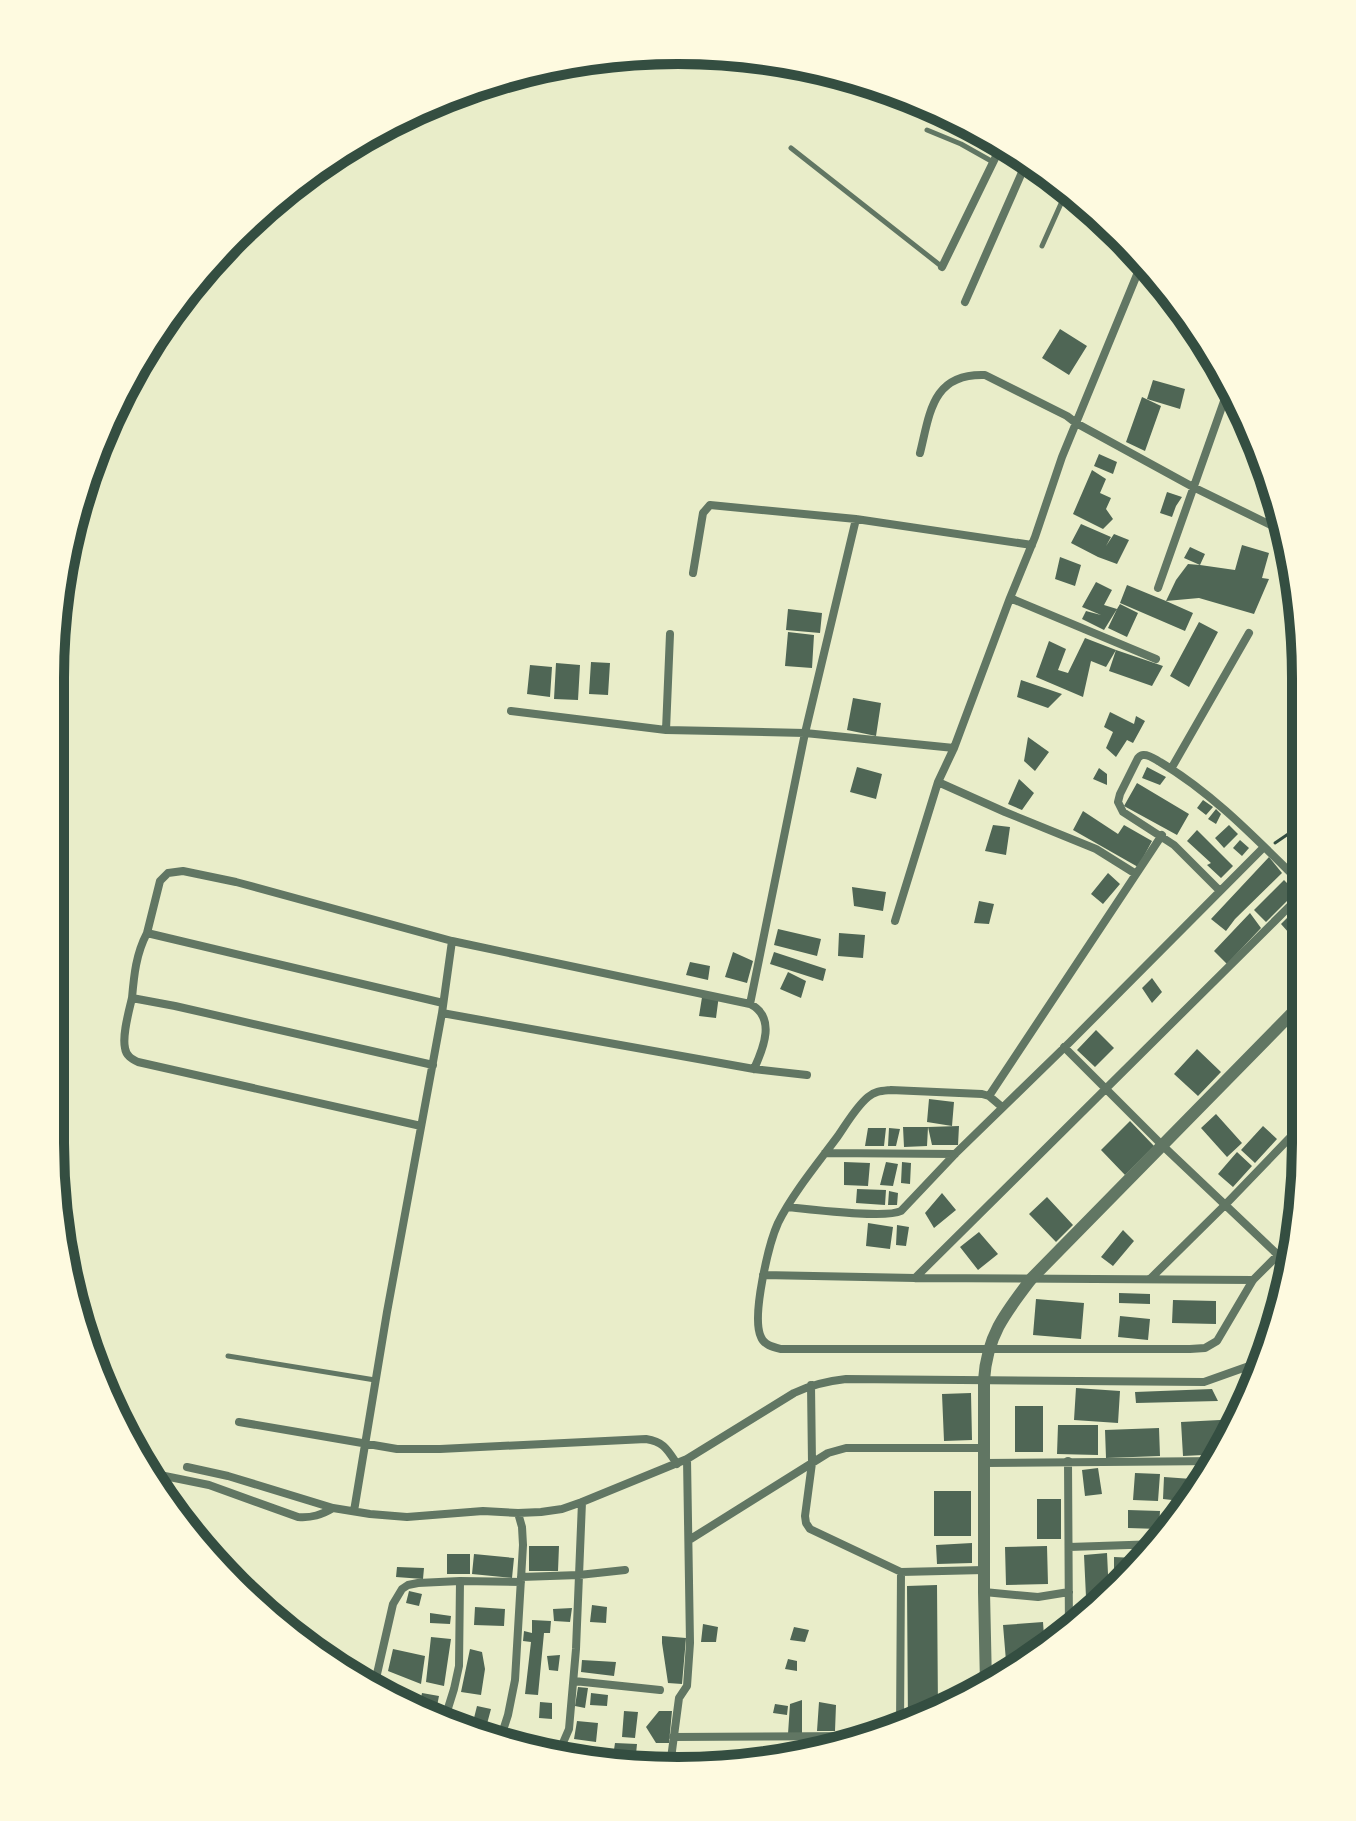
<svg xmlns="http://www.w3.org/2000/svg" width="1356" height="1821" font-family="Montserrat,sans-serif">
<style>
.building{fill:#4f6655}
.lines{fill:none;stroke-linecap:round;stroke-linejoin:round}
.path{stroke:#344e41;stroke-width:3}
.service{stroke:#617663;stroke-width:5}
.minor{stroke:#617663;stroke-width:8}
.tertiary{stroke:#617663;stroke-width:12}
.rim{fill:none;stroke:#344e41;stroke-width:10}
</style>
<rect width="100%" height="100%" fill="#e9edc9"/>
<path class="building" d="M 1060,329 L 1087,346 L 1069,375 L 1042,358 Z
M 1153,380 L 1185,389 L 1180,409 L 1147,399 Z
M 1142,397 L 1161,406 L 1145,451 L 1126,442 Z
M 1099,454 L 1117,462 L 1113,474 L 1094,466 Z
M 1092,470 L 1106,479 L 1100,493 L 1111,498 L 1106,509 L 1113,519 L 1103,529 L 1073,514 Z
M 1167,492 L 1182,497 L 1176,506 L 1172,517 L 1160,513 Z
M 1081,524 L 1111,537 L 1106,546 L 1114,534 L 1129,540 L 1117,564 L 1098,557 L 1071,543 Z
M 1242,545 L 1269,553 L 1262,578 L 1269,579 L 1254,614 L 1199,598 L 1166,601 L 1193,613 L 1185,631 L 1120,603 L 1127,585 L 1166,601 L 1176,580 L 1188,564 L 1200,565 L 1184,558 L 1190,547 L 1205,554 L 1200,565 L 1235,570 Z
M 1060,557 L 1081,565 L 1075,586 L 1055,579 Z
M 1096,582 L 1112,590 L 1104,605 L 1117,609 L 1120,604 L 1138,613 L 1127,637 L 1108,628 L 1117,609 L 1104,630 L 1082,619 L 1086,611 L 1101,615 L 1082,607 Z
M 788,609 L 822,613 L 820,633 L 786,630 Z
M 1199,622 L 1218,632 L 1189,687 L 1170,676 Z
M 788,632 L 814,635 L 812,668 L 785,666 Z
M 1085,638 L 1116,650 L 1106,667 L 1091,661 L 1083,697 L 1036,677 L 1049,641 L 1066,649 L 1058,670 L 1068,673 Z
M 1116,650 L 1163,666 L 1152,686 L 1109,671 Z
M 591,662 L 610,663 L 608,695 L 589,694 Z
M 556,663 L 580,665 L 578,700 L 554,699 Z
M 530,665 L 552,667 L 550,697 L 527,694 Z
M 1021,680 L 1062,694 L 1048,708 L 1017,697 Z
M 853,698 L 881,703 L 876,736 L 847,730 Z
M 1110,712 L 1134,724 L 1136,716 L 1145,721 L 1133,743 L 1127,740 L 1116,757 L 1106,748 L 1113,732 L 1104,727 Z
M 1028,737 L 1049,752 L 1035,771 L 1024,761 Z
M 857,767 L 882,774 L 876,799 L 850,792 Z
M 1147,767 L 1166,777 L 1160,785 L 1142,778 Z
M 1099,768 L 1107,774 L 1107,785 L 1093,779 Z
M 1019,779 L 1034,793 L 1022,810 L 1008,804 Z
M 1137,783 L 1189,814 L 1177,835 L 1124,806 Z
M 1203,800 L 1213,807 L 1206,815 L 1197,808 Z
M 1216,809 L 1221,814 L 1216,824 L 1208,819 Z
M 1083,811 L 1118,834 L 1124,825 L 1152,841 L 1138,867 L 1073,830 Z
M 993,825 L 1010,827 L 1006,855 L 985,851 Z
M 1229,825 L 1238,834 L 1224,848 L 1215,838 Z
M 1197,830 L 1233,866 L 1221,878 L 1207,865 L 1211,863 L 1187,841 Z
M 1240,840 L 1249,848 L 1242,856 L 1233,848 Z
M 1269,857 L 1282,873 L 1235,919 L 1226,931 L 1211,919 Z
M 1108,873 L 1120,884 L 1103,904 L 1091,894 Z
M 1284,880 L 1296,892 L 1266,922 L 1254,910 Z
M 852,887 L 886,892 L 883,911 L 854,906 Z
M 979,901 L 994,904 L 989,924 L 974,923 Z
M 1303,902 L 1303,937 L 1297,942 L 1281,924 Z
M 1250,913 L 1261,928 L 1227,964 L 1214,951 Z
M 778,929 L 821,939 L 817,956 L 774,945 Z
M 839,933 L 865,935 L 863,958 L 838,956 Z
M 733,952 L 753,961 L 747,983 L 725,977 Z
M 774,952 L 826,969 L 823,981 L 770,964 Z
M 690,962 L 710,966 L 708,980 L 686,975 Z
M 788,972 L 806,981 L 801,998 L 780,989 Z
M 1152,978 L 1162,992 L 1152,1003 L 1142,988 Z
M 703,991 L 719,995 L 716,1018 L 699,1016 Z
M 1096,1030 L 1114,1048 L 1095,1067 L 1077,1050 Z
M 1197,1049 L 1221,1072 L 1198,1096 L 1174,1074 Z
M 929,1099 L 954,1102 L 952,1126 L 927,1122 Z
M 1216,1114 L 1242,1143 L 1227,1157 L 1201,1128 Z
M 1130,1121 L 1154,1146 L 1125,1175 L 1101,1150 Z
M 959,1126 L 958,1145 L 932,1145 L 928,1127 Z
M 1263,1126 L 1277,1139 L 1255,1163 L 1241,1150 Z
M 903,1127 L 928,1127 L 927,1146 L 904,1147 Z
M 868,1128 L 886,1128 L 884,1146 L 865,1146 Z
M 889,1128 L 900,1129 L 896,1146 L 888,1146 Z
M 1237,1152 L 1252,1166 L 1233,1187 L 1218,1174 Z
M 844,1162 L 870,1163 L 868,1186 L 844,1185 Z
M 886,1162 L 898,1164 L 893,1186 L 880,1185 Z
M 902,1162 L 911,1163 L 910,1184 L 901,1183 Z
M 857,1189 L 886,1190 L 885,1205 L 856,1203 Z
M 889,1191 L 898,1193 L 897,1205 L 888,1205 Z
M 942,1193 L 956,1210 L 934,1228 L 925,1213 Z
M 1047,1197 L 1073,1225 L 1056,1242 L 1029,1214 Z
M 868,1223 L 893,1227 L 890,1249 L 866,1246 Z
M 897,1225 L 909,1227 L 906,1246 L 896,1245 Z
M 1123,1230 L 1134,1241 L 1113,1266 L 1101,1257 Z
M 979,1232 L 998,1254 L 978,1270 L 960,1247 Z
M 1119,1293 L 1150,1294 L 1150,1304 L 1119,1303 Z
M 1036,1299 L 1084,1303 L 1081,1339 L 1033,1335 Z
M 1173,1300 L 1216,1301 L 1216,1324 L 1172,1323 Z
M 1120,1316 L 1150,1319 L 1148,1340 L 1118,1337 Z
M 1076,1388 L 1120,1391 L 1118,1423 L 1074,1420 Z
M 1212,1389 L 1218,1401 L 1136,1403 L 1135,1392 Z
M 971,1393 L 972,1440 L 944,1441 L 942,1394 Z
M 1015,1406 L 1043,1406 L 1043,1452 L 1015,1452 Z
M 1239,1419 L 1223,1454 L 1183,1456 L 1181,1422 Z
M 1058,1425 L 1098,1425 L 1098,1455 L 1057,1454 Z
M 1159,1428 L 1160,1456 L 1106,1458 L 1105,1430 Z
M 1098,1468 L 1102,1494 L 1085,1496 L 1082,1470 Z
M 1135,1473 L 1160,1474 L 1158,1501 L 1133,1500 Z
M 1164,1477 L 1192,1479 L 1190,1502 L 1163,1499 Z
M 934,1491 L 971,1491 L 971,1536 L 934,1536 Z
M 1037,1499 L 1061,1499 L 1061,1539 L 1037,1539 Z
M 1128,1510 L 1160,1511 L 1159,1529 L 1128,1528 Z
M 1165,1512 L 1182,1512 L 1172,1527 L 1165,1527 Z
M 972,1543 L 972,1563 L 937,1564 L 936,1545 Z
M 529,1546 L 559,1546 L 558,1571 L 529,1571 Z
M 1047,1546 L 1048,1584 L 1006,1585 L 1005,1547 Z
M 1107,1553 L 1109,1595 L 1086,1597 L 1084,1555 Z
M 447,1554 L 470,1554 L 470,1574 L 447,1574 Z
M 474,1554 L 514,1558 L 512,1578 L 472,1574 Z
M 1114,1557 L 1135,1558 L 1135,1571 L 1121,1584 L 1114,1584 Z
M 397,1567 L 424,1568 L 423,1579 L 396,1577 Z
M 937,1585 L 938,1712 L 918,1723 L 908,1725 L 907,1586 Z
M 409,1591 L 422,1594 L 419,1606 L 406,1603 Z
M 592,1605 L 607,1607 L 606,1623 L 590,1622 Z
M 475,1607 L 505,1609 L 504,1626 L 474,1625 Z
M 572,1608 L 570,1622 L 554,1621 L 553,1609 Z
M 430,1613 L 451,1616 L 450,1624 L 430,1623 Z
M 532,1620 L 551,1621 L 550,1633 L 544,1633 L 538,1695 L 525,1694 L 531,1642 L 523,1641 L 524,1631 L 532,1633 Z
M 1043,1622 L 1045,1650 L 1028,1660 L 1006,1661 L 1003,1625 Z
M 703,1624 L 718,1627 L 716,1642 L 701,1642 Z
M 794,1627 L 809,1630 L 805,1642 L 790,1640 Z
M 662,1636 L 686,1638 L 682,1684 L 668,1683 L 662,1643 Z
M 431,1637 L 451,1639 L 444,1686 L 426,1682 Z
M 393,1649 L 425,1656 L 421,1684 L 388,1671 Z
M 470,1649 L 482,1652 L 485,1669 L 481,1695 L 461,1692 Z
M 560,1655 L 558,1671 L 549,1670 L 547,1656 Z
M 788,1659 L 797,1661 L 797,1671 L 785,1669 Z
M 582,1660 L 616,1662 L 614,1676 L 581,1672 Z
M 578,1687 L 588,1688 L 585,1708 L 575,1706 Z
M 422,1693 L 439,1696 L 436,1711 L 419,1707 Z
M 591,1693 L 608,1695 L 607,1706 L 590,1705 Z
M 802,1700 L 802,1734 L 788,1734 L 790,1704 Z
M 540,1702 L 552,1703 L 552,1719 L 539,1718 Z
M 819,1702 L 836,1705 L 835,1731 L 817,1731 Z
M 775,1704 L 788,1706 L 787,1715 L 773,1713 Z
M 477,1706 L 491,1709 L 484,1735 L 471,1730 Z
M 624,1711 L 638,1712 L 635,1738 L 622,1737 Z
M 659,1711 L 672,1711 L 669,1743 L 656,1743 L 646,1727 Z
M 577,1721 L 598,1723 L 596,1742 L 574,1739 Z
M 615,1743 L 637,1744 L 635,1764 L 612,1763 Z
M 568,1747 L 593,1753 L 591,1761 L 565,1759 Z"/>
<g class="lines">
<path class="path" d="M 1275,843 L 1297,828"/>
<path class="service" d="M 927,130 L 961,144 L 993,162
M 791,148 L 941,266
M 1042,246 L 1068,188
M 228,1356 L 375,1380"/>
<path class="minor" d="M 1001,147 L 1037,166
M 942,267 L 1003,142
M 965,302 L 1027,161
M 920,453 C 930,413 932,373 985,375 L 1067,416 L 1076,423 L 1193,487 L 1283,531
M 693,573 L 703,513 L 710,505 L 856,519 L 1032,545
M 1158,588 L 1229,387
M 1010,598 L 1156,659
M 511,711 L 666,730 L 805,733 L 954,748
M 666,730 L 670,634
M 1171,769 L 1249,633
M 938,782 L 1005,812 L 1096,849 L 1136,874
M 1219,890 L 1174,845 L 1123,812 L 1118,802 L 1120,794 L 1138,758 C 1139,757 1141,755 1143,755 C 1149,754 1156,760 1160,762 C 1214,794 1258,841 1303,885
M 895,921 L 938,782 L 954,748 L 1010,598 L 1035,537 L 1062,457 L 1143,260
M 452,941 L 442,1013 L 754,1069 L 807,1075
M 132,998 C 134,975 136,954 147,933
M 443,1003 L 147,933 L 160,881 L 168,873 L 183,871 L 236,882 L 452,941 L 750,1004 C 776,1017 764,1047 754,1069
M 750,1004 L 805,733 L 856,519
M 1064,1047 L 1163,1146 L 1278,1255
M 989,1096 L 1162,835
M 1002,1107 L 989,1096 L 982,1094 L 891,1090 C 882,1091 875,1091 868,1097 C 856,1107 847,1123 838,1136 C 818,1163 793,1193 778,1223 C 769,1243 751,1317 761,1337 C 764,1345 773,1347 781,1349 L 1190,1349 L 1205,1348 L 1217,1341 L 1253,1280 L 1294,1239
M 421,1126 L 138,1062 C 132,1059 126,1056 125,1048 C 122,1035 129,1011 132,998 L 175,1006 L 433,1065
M 825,1153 L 955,1154
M 787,1207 C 809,1209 885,1219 901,1211 L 955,1154 L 1069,1043 L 1264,847
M 763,1275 L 915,1278 L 1253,1280
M 915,1278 L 1303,893
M 1150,1279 L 1225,1205 L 1304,1123
M 811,1385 L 812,1463 L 805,1516 L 806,1523 L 810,1529 L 901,1572 L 984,1570
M 1242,1401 L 1246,1403
M 239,1422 L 397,1449 L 440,1449 L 646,1439 C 664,1442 667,1449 677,1464
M 1068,1461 L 1069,1633
M 984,1463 L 1219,1461
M 187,1467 L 228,1476 L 333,1508
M 145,1472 L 209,1485 L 298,1517 C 312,1518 321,1515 333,1508 L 370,1514 L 407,1517 L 483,1511 L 518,1513 L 541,1512 L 562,1509 L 582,1502 L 687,1459 L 794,1393 C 811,1385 827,1381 846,1379 L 1204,1382 L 1249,1366 L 1267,1357
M 354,1511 L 387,1312 L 442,1013
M 689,1540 L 828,1453 L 846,1448 L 984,1448
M 1069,1547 L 1159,1544
M 1141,1566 L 1141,1545
M 521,1577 L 579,1575 L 625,1570
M 984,1592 L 1038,1597 L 1069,1592
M 574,1681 L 660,1690
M 374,1687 L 393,1604 L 402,1589 L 408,1585 L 418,1583 L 460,1581 L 521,1582
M 444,1721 L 454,1689 L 459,1666 L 460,1581
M 900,1728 L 901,1572
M 673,1737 L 862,1736
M 500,1740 L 508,1715 L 515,1680 L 523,1545 L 522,1527 L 518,1513
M 556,1759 L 569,1729 L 576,1649 L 582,1502
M 670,1766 L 679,1698 L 687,1686 L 690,1643 L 687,1459"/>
<path class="tertiary" d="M 986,1684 L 984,1592 L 984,1380 C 987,1335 1006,1312 1032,1278 L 1303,1002"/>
</g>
<path d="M0 0H1356V1821H0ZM678 64H678A614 614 0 0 1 1292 678V1143A614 614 0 0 1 678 1757H678A614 614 0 0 1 64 1143V678A614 614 0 0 1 678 64Z" fill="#fefae0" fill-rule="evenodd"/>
<path class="rim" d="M678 64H678A614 614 0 0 1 1292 678V1143A614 614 0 0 1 678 1757H678A614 614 0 0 1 64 1143V678A614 614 0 0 1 678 64Z"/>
</svg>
